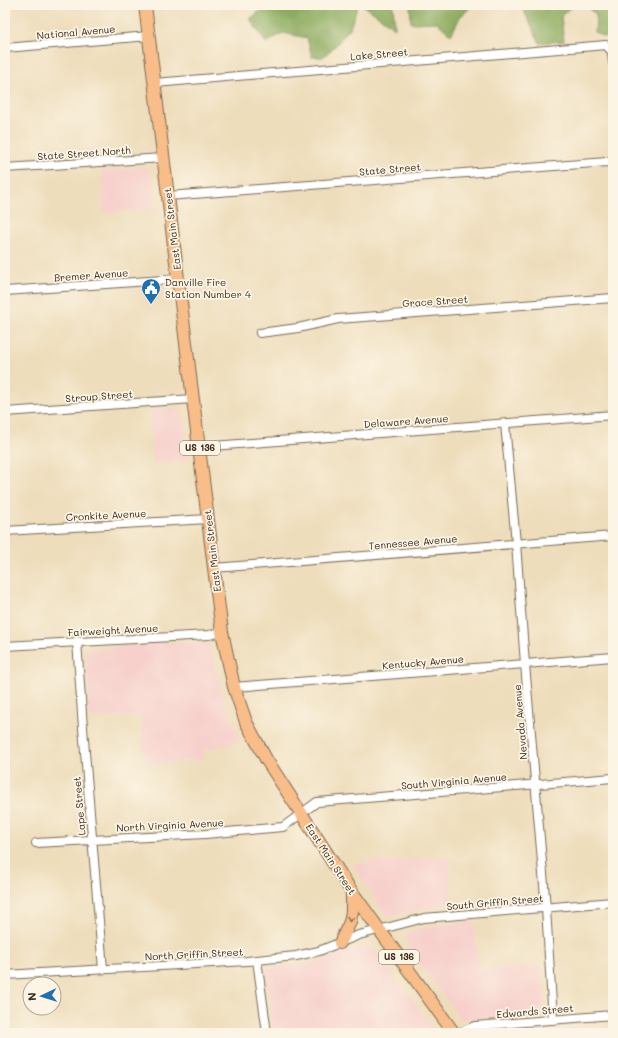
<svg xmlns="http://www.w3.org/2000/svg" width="618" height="1038" font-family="Mali,sans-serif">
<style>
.built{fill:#f7d0cc}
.forest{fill:#8cab5e;stroke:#646a3e}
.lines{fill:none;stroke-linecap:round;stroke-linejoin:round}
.minor-casing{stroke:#7a6955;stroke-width:10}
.primary-casing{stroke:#7a6955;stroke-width:14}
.minor{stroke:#fff;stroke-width:8}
.primary{stroke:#f8bd89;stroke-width:12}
.oneway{stroke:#906c4e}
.labels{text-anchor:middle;stroke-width:3.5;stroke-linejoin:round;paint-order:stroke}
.shield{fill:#fcf5e5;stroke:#75675a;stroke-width:1}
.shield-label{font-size:9px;font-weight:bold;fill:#3b2a1e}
.street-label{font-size:10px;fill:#3b2a1e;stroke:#fcf5e5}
.poi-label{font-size:10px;fill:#3b2a1e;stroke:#fcf5e5;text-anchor:start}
</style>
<rect width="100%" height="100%" fill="#fcf5e5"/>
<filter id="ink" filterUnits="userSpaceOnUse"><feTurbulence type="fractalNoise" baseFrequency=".025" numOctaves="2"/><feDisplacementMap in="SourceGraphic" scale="8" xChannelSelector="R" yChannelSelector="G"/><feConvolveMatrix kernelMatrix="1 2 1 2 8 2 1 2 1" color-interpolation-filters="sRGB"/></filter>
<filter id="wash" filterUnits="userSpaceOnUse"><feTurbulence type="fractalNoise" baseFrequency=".012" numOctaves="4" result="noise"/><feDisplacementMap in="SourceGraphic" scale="16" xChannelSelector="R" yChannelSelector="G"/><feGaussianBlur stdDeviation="0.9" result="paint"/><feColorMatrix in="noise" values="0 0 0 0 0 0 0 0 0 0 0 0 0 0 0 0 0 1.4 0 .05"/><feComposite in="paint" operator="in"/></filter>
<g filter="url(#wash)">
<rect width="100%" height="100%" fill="#edb"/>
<path class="built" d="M 147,167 L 151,172 L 156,209 L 103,213 L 101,170 Z
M 174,409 L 179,412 L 182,416 L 188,460 L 153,463 L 150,411 Z
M 153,643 L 205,643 L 210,645 L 218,682 L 229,713 L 240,741 L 204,750 L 204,759 L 145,764 L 141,716 L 89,718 L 85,650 Z
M 449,856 L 452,906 L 431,907 L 410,911 L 397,916 L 389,916 L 383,910 L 352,864 Z
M 474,921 L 478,970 L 542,965 L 545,1014 L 463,1020 L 459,1017 L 411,951 L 405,939 L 411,931 L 427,927 Z
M 361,947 L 369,948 L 376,951 L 437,1033 L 274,1033 L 265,971 L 269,967 L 306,964 Z
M 562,1026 L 562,1033 L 481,1033 L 481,1032 Z"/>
<path class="forest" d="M 264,5 L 358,5 L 350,28 L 335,46 L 323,57 L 312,57 L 307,38 L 283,33 L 266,43 L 250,19 L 265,7 Z
M 363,5 L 393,5 L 395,28 Z
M 410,5 L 473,5 L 460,17 L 451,35 L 437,22 L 411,23 Z
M 521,5 L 571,5 L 571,7 L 561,17 L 564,41 L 540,43 Z
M 590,5 L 613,5 L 613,36 L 603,37 L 595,32 L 596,14 L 590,10 Z"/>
</g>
<g filter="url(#ink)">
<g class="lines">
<g class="minor-casing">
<path id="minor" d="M 5,48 L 149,36
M 155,83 L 606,45 L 612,52 L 613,63
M 5,168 L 163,158
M 168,196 L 607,162 L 613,163
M 5,291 L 178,279
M 260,333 L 298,328 L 338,319 L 613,298
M 5,412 L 193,399
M 505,424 L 516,543 L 525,664 L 546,908 L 553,1020
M 200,447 L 613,415
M 5,531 L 208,519
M 214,568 L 613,536
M 77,641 L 83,728 L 103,969
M 5,646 L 209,635 L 222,632
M 234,687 L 613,657
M 36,843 L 205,834 L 283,827 L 317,802 L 613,778
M 257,960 L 267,1033
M 5,975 L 247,961 L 296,956 L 319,951 L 359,935 L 424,918 L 613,902
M 459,1033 L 475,1026 L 613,1015"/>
</g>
<g class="primary-casing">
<path id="primary" d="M 145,5 L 178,279 L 222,632 L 234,687 L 246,722 L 266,759 L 352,892 L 454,1033
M 340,943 L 350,922 L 352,911 L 352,892"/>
</g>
<use href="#minor" class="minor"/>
<use href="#primary" class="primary"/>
</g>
<defs><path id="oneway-chevron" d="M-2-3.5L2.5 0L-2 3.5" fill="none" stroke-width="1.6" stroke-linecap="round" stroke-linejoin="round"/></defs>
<use class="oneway" href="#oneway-chevron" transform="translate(350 919) rotate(104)"/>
</g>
<defs>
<g id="civic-pin" transform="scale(1)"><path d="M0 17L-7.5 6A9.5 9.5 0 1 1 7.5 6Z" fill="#1f6fb2" stroke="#fcf5e5"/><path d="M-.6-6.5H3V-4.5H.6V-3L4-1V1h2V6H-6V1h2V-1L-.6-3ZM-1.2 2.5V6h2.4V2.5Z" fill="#fff"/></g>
</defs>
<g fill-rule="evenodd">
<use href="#civic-pin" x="151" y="288"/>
</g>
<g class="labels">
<g class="shield">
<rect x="180" y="441" width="40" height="14" rx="3"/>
<rect x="379" y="950" width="40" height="14" rx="3"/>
</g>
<g class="shield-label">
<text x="200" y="451">US 136</text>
<text x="399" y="960">US 136</text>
</g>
<g class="street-label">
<text transform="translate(76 32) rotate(-5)" y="4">National Avenue</text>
<text transform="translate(379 54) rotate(-5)" y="4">Lake Street</text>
<text transform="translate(84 153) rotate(-4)" y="4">State Street North</text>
<text transform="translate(390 169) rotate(-5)" y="4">State Street</text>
<text transform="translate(172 229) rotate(-97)" y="4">East Main Street</text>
<text transform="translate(91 275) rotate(-4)" y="4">Bremer Avenue</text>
<text transform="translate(435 301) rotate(-4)" y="4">Grace Street</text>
<text transform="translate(99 396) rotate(-4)" y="4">Stroup Street</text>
<text transform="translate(406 421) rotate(-4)" y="4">Delaware Avenue</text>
<text transform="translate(106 515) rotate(-3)" y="4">Cronkite Avenue</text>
<text transform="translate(413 542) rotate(-5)" y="4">Tennessee Avenue</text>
<text transform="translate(212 551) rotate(-97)" y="4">East Main Street</text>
<text transform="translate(113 630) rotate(-3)" y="4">Fairweight Avenue</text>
<text transform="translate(423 662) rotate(-5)" y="4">Kentucky Avenue</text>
<text transform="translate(520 722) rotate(-95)" y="4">Nevada Avenue</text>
<text transform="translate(454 781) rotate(-5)" y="4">South Virginia Avenue</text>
<text transform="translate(79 806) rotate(-95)" y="4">Lape Street</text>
<text transform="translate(170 825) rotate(-3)" y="4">North Virginia Avenue</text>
<text transform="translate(331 859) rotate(57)" y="4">East Main Street</text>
<text transform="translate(495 902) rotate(-5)" y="4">South Griffin Street</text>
<text transform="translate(194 954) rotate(-3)" y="4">North Griffin Street</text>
<text transform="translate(535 1011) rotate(-5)" y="4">Edwards Street</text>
</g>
<g class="poi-label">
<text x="165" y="286">Danville Fire<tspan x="165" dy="12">Station Number 4</tspan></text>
</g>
</g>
<rect width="618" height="1038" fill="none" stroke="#fcf5e5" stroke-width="20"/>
<g transform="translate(42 996) rotate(266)"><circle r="19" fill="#fcf5e5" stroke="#afa495"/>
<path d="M0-3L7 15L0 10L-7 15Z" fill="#1f6fb2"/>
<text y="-6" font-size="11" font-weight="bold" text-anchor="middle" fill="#3b2a1e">N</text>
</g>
</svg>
